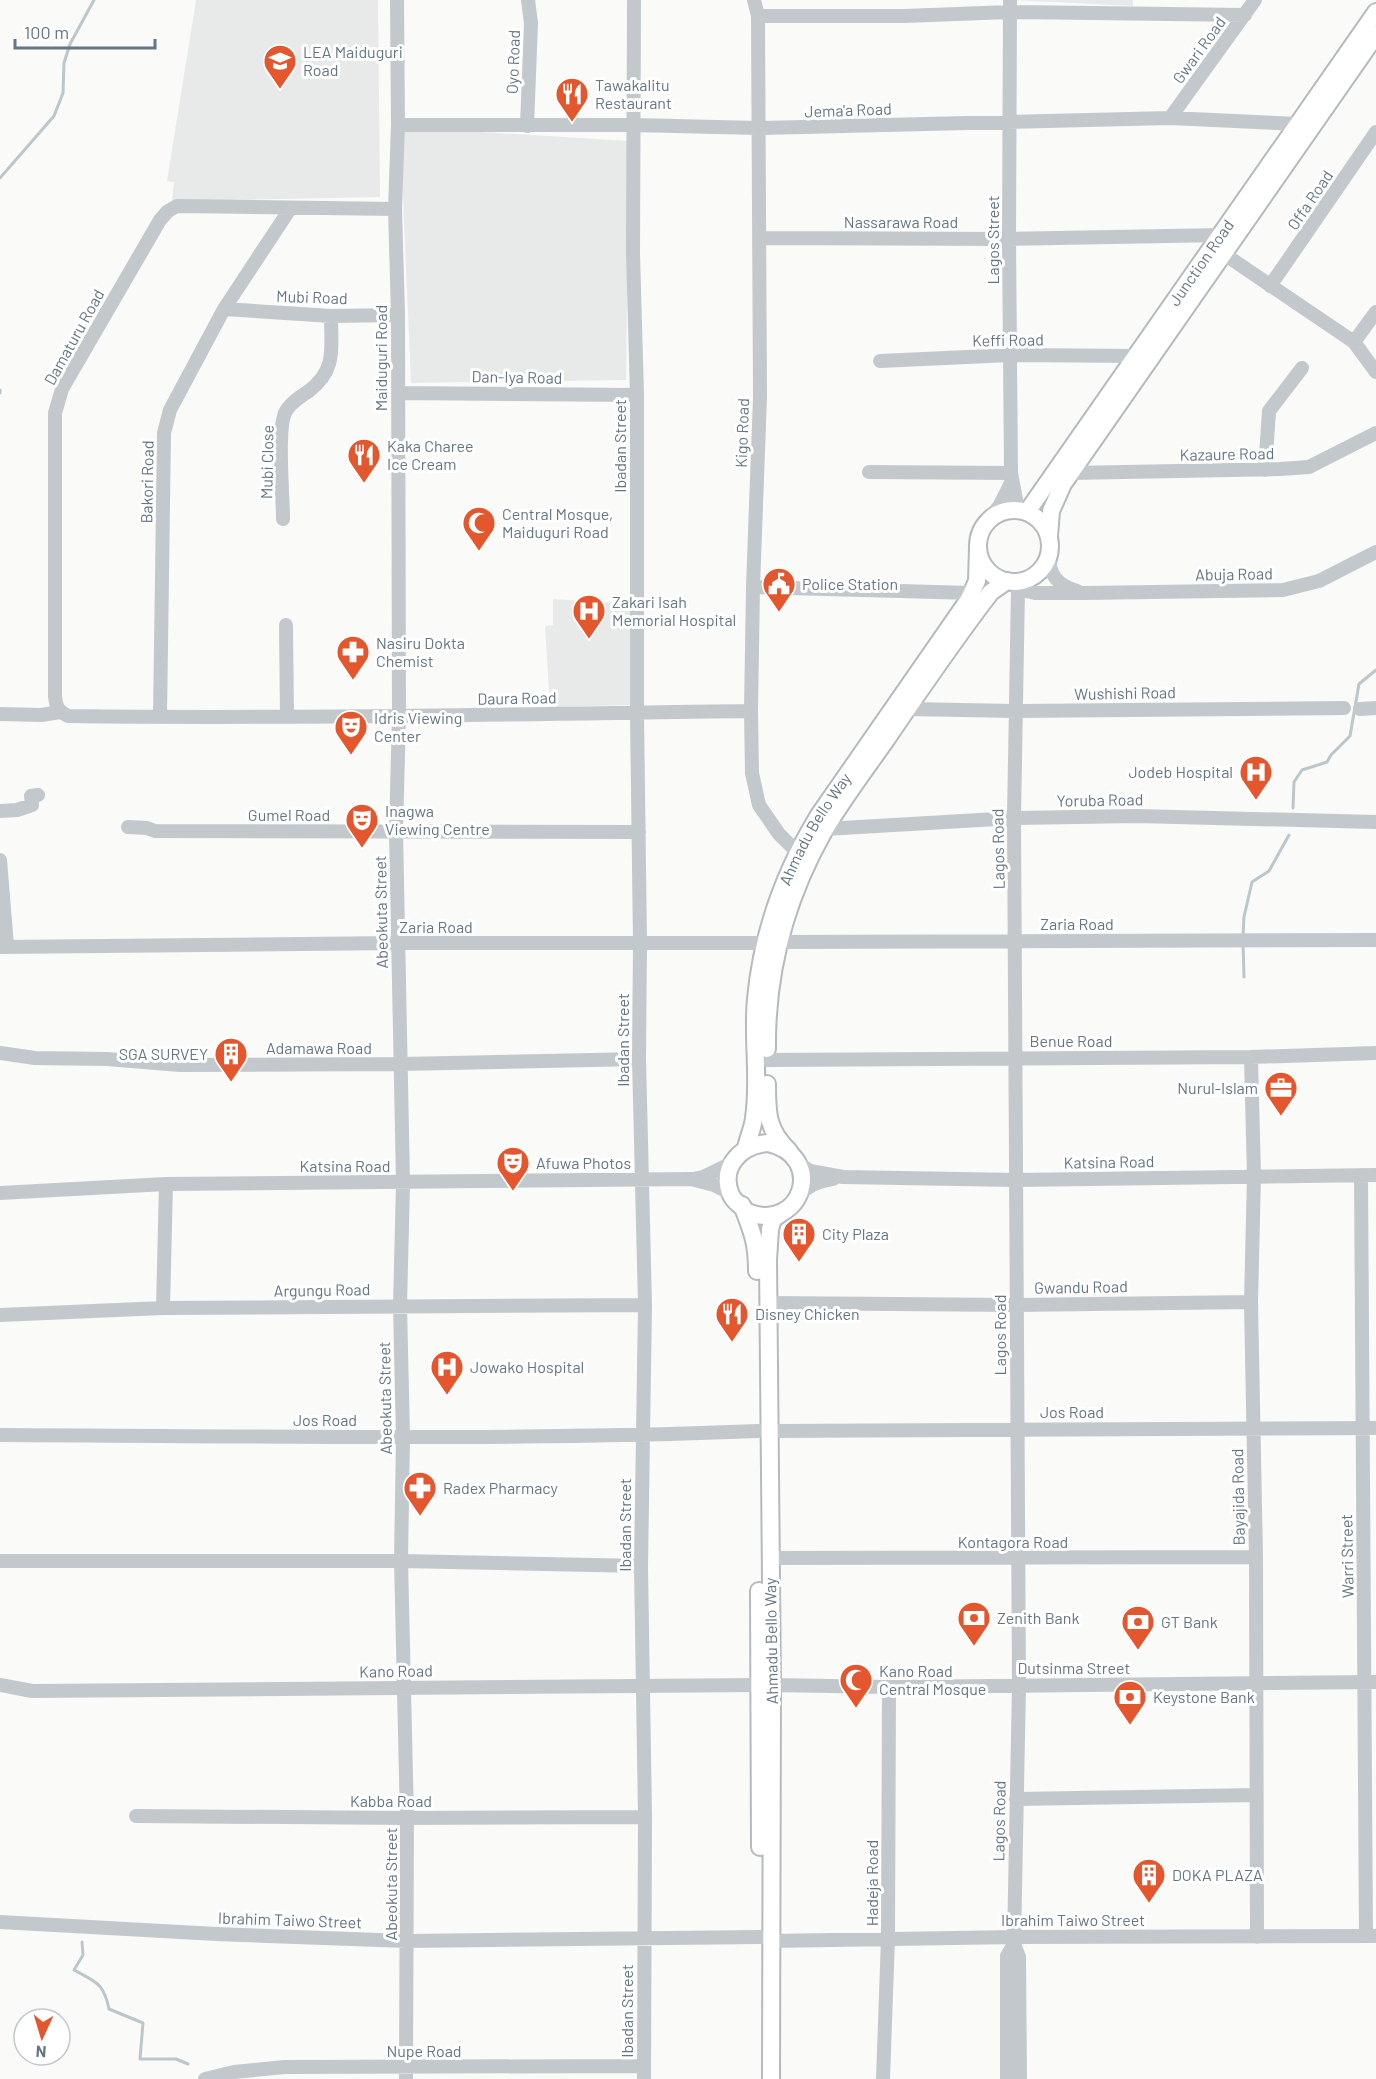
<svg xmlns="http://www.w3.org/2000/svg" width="1376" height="2079" font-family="Barlow,sans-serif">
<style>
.built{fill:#e8e9e9}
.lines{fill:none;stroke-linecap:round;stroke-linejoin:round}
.stream{stroke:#bbc7cb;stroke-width:3}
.major-casing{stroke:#b5babe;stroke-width:20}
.minor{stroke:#c3c8cc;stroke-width:14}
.major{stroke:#fff;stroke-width:16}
.labels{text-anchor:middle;stroke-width:6;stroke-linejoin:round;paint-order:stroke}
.street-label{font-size:16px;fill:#657683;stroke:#fff}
.poi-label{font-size:16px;fill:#657683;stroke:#fff;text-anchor:start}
</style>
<rect width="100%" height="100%" fill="#fafaf8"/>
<path class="built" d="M 196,0 L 378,0 L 380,197 L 172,201 L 174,182 L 167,181 Z
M 1009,0 L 1133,0 L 1133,6 Z
M 400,127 L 629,141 L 626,380 L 411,383 Z
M 553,599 L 634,604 L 630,705 L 550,707 L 545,626 L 553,625 Z"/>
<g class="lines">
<path class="stream" d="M 0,178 L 54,116 L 63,93 L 64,63 L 70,44 L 94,0
M 0,390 L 0,393
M 1293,808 L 1294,782 L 1302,770 L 1327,762 L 1331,755 L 1350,736 L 1359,684 L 1376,670
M 1243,936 L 1244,917 L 1252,882 L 1269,871 L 1289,835
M 1243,943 L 1244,977
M 82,1942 L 83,1955 L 74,1970 C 97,1982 104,1984 109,2009 L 143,2023 L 140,2059 L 176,2059 L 188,2064"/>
<g class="major-casing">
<g id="major">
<circle cx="1014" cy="546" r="36"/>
<path id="s1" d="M 1027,512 L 1376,12"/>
<path d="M 1049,536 L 1051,511 L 1063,484 L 1376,35"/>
<path d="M 767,1049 C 766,972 786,898 824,831 C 842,800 865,770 886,740 C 920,690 954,640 991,592 L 1007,581"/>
<path d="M 767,1084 C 767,1113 767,1130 789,1151"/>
<path d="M 768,1143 C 827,1156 802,1234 747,1212 C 742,1206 734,1202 731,1195 C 719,1167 741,1145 768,1143 Z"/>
<path id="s2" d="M 746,1148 C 748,1138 753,1128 754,1118 C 760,1078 752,1038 756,999 C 762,933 785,871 819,815 L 969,599 L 977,581 L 978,548"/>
<path d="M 742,1205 C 752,1232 757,1241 757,1271"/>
<path d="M 759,1591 L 760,1847"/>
<path d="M 771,2079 L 772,1685 L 768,1260 L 770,1229 L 773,1219 L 786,1210"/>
</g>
</g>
<path class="minor" d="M 397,0 L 398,125 L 395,209 L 398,315 L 399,716 L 396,831 L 403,1183 L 400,1306 L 403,1437 L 401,1561 L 407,1818 L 406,2079
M 634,0 L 633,253 L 637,395 L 637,713 L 640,943 L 639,1059 L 645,1305 L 641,1566 L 645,1817 L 644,2079
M 754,0 L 758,16 L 760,397 L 753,587 L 751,711 L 752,773 L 759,805 L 779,834 L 798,853
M 1010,0 L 1009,239 L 1011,473 L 1018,510
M 758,16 L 904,16 L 1010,12 L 1245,15
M 1170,118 L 1255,0
M 398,125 L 634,125 L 758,128 L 1170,118 L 1299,124
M 527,126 L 531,23 L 528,0
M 395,209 L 177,206 L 168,211 L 160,220 L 62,389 L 55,413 L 55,696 C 56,707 58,711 68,716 C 295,719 523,714 751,711
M 761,238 L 1009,239 L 1222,235
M 1224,254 L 1354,342 L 1376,372
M 1270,286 L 1376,132
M 224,309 L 331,316 L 398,315
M 1354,342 L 1376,312
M 880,361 L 1010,355 L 1137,356
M 398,393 L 637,395
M 1265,470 L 1269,411 L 1302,368
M 869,472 L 1011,473
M 1070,473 L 1280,469 L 1309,467 L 1376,433
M 283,519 C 283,496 277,431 285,413 C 289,404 301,396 309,391 C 337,369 331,349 331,316
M 989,519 L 1000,505 L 1012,481
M 1049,554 C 1048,574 1057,585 1077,591
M 753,587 L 972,593
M 1018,589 L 1035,593 L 1084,593 L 1283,590 L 1319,581 L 1376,552
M 286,625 L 287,716
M 907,709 L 1015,711 L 1344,708
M 1360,709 L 1376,708
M 0,714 L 41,715 L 60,712
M 160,717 L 164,433 L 170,410 L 224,309 L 290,209
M 0,811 L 17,810 L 32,805 L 31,796 L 38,795
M 128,827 L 147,828 L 155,831 L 639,832
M 825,829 L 1014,818 L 1137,816 L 1376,822
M 0,860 L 7,946
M 779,942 L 1376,940
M 0,947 L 397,943 L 765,943
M 0,1053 L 35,1058 L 107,1059 L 180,1065 L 401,1064 L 639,1059
M 1251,1057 L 1254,1176 L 1251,1302 L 1256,1557 L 1257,1937
M 767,1060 L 1251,1057 L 1376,1053
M 797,1160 L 799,1164 L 810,1171 L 843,1177 L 1016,1180 L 1376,1175
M 1361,1176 L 1366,1936
M 693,1179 L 703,1177 L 732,1163
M 0,1193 L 166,1184 L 691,1179 L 714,1185 L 730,1193
M 797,1199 C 806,1185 818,1182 833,1179
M 768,1303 L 1016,1305 L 1251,1302
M 163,1308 L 166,1184
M 0,1315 L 163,1308 L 645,1305
M 769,1431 L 1376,1428
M 0,1435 C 253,1436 506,1441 758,1431
M 770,1558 L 1256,1557
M 0,1561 L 401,1561 L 641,1566
M 0,1685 L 32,1691 L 759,1685
M 772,1685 L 889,1687 L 1376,1682
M 1016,1799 L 1256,1795
M 136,1816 L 407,1818 L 645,1817
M 0,1922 L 216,1934 L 407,1941 L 760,1937
M 771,1941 L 1014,1937 L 1376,1936
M 1014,1944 L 1019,1957 L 1020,2079
M 205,2079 L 234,2072 L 285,2067 L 644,2066
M 883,2079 L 888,1938 L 889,1687
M 1007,2079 L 1007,1956 L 1014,1944 L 1019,1685 L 1014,818 L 1018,589"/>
<use href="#major" class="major"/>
</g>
<defs>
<g id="school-pin" transform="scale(1.725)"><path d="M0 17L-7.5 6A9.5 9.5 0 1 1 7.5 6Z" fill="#e4572e" stroke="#fff"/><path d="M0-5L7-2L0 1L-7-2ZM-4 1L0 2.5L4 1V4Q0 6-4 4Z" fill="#fff"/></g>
<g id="restaurant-pin" transform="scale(1.725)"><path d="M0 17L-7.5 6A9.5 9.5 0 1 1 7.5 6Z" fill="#e4572e" stroke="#fff"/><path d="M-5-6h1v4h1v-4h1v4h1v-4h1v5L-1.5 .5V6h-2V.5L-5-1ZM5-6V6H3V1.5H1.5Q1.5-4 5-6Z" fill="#fff"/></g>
<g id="mosque-pin" transform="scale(1.725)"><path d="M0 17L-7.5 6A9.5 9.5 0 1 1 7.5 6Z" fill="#e4572e" stroke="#fff"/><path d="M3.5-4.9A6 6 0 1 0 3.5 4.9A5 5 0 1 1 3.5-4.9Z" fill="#fff"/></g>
<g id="civic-pin" transform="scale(1.725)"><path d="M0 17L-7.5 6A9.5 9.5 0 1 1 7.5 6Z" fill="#e4572e" stroke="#fff"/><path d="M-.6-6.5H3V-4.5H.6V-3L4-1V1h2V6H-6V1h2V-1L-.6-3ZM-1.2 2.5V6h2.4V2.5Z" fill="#fff"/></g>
<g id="hospital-pin" transform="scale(1.725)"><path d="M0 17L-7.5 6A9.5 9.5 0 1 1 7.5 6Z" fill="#e4572e" stroke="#fff"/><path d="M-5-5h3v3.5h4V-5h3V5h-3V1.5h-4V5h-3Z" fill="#fff"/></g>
<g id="pharmacy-pin" transform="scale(1.725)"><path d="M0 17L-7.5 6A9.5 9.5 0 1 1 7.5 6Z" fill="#e4572e" stroke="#fff"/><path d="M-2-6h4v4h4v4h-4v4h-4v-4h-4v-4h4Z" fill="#fff"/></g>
<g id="theatre-pin" transform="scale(1.725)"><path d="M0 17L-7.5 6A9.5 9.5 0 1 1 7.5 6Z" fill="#e4572e" stroke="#fff"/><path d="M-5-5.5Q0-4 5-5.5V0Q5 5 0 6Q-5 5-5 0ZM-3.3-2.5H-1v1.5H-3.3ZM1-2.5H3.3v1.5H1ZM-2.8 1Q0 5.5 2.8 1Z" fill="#fff"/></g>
<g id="building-pin" transform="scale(1.725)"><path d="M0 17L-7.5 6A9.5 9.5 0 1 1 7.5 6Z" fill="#e4572e" stroke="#fff"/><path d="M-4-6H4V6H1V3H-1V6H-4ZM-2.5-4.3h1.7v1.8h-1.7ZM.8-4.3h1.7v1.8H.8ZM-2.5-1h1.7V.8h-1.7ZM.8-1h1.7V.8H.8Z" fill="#fff"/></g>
<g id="office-pin" transform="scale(1.725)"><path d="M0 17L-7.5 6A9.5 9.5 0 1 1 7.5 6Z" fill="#e4572e" stroke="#fff"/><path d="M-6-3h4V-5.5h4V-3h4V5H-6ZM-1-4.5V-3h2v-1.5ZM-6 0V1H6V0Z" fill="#fff"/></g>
<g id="bank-pin" transform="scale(1.725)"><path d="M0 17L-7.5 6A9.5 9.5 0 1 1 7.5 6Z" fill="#e4572e" stroke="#fff"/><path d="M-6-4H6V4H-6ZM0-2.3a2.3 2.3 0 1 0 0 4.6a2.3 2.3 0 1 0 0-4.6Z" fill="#fff"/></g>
</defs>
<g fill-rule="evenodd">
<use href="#school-pin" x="280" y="61"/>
<use href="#restaurant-pin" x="572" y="94"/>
<use href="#restaurant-pin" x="364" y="455"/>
<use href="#mosque-pin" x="479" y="523"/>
<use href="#civic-pin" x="779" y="584"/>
<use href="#hospital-pin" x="589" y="611"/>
<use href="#pharmacy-pin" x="353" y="652"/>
<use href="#theatre-pin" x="351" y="727"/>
<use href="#hospital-pin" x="1256" y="772"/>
<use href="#theatre-pin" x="362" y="820"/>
<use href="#building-pin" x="231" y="1054"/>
<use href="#office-pin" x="1281" y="1088"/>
<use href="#theatre-pin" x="513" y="1163"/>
<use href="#building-pin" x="799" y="1234"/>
<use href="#restaurant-pin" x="732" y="1314"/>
<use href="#hospital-pin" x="447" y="1367"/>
<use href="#pharmacy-pin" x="420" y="1488"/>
<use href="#bank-pin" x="974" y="1618"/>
<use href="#bank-pin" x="1138" y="1622"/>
<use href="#mosque-pin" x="856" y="1680"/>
<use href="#bank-pin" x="1130" y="1697"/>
<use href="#building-pin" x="1149" y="1875"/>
</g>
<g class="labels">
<g class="street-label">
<text transform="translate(1199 50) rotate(-54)" y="6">Gwari Road</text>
<text transform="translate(513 62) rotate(-88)" y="6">Oyo Road</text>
<text transform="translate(848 110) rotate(-2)" y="6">Jema'a Road</text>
<text transform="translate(1310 200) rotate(-56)" y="6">Offa Road</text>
<text x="901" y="228">Nassarawa Road</text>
<text transform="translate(993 240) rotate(-90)" y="6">Lagos Street</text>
<text dy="6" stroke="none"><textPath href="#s1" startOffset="304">Junction Road</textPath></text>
<text transform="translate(312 297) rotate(2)" y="6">Mubi Road</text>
<text transform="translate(74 337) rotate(-61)" y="6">Damaturu Road</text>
<text transform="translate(1008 340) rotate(-1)" y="6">Keffi Road</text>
<text transform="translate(381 358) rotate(-90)" y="6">Maiduguri Road</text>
<text transform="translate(517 377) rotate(1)" y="6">Dan-Iya Road</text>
<text transform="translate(742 433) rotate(-88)" y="6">Kigo Road</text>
<text transform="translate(620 446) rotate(-90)" y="6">Ibadan Street</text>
<text transform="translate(1227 454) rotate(-1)" y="6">Kazaure Road</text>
<text transform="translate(267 462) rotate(-89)" y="6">Mubi Close</text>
<text transform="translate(147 482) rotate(-89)" y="6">Bakori Road</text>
<text transform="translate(1234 574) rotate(-1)" y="6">Abuja Road</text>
<text transform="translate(1125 693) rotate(-1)" y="6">Wushishi Road</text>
<text transform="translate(517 698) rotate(-1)" y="6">Daura Road</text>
<text transform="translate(1100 800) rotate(-1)" y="6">Yoruba Road</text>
<text x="289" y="821">Gumel Road</text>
<text dy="6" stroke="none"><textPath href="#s2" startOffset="332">Ahmadu Bello Way</textPath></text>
<text transform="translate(998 849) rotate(-91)" y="6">Lagos Road</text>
<text transform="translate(381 912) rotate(-91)" y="6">Abeokuta Street</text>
<text x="1077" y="930">Zaria Road</text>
<text x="436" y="933">Zaria Road</text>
<text transform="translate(623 1040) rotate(-90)" y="6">Ibadan Street</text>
<text x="1071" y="1047">Benue Road</text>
<text x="319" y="1054">Adamawa Road</text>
<text transform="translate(1109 1162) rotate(-1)" y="6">Katsina Road</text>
<text x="345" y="1172">Katsina Road</text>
<text transform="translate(1081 1287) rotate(-1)" y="6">Gwandu Road</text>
<text transform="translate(322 1290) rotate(-1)" y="6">Argungu Road</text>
<text transform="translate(1000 1335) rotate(-90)" y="6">Lagos Road</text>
<text transform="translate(385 1398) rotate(-91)" y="6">Abeokuta Street</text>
<text x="1072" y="1418">Jos Road</text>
<text x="325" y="1426">Jos Road</text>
<text transform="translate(1238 1497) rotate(-91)" y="6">Bayajida Road</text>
<text transform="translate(625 1525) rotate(-90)" y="6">Ibadan Street</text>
<text x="1013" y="1548">Kontagora Road</text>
<text transform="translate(1347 1556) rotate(-91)" y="6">Warri Street</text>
<text transform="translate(771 1641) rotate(-91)" y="6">Ahmadu Bello Way</text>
<text x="1074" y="1674">Dutsinma Street</text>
<text transform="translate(396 1671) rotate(-1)" y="6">Kano Road</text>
<text x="391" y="1807">Kabba Road</text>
<text transform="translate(999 1821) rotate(-89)" y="6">Lagos Road</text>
<text transform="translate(872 1883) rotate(-90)" y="6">Hadeja Road</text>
<text transform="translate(391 1884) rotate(-90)" y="6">Abeokuta Street</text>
<text transform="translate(290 1920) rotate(2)" y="6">Ibrahim Taiwo Street</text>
<text x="1073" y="1926">Ibrahim Taiwo Street</text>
<text transform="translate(627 2011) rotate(-90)" y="6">Ibadan Street</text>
<text x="424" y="2057">Nupe Road</text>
</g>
<g class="poi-label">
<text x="303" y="58">LEA Maiduguri<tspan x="303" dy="18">Road</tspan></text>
<text x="595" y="91">Tawakalitu<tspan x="595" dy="18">Restaurant</tspan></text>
<text x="387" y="452">Kaka Charee<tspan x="387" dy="18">Ice Cream</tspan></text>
<text x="502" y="520">Central Mosque,<tspan x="502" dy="18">Maiduguri Road</tspan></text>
<text x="802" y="590">Police Station</text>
<text x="612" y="608">Zakari Isah<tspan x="612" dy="18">Memorial Hospital</tspan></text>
<text x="376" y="649">Nasiru Dokta<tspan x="376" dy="18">Chemist</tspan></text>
<text x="374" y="724">Idris Viewing<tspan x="374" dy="18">Center</tspan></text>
<text x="1233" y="778" text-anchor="end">Jodeb Hospital</text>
<text x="385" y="817">Inagwa<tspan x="385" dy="18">Viewing Centre</tspan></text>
<text x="208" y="1060" text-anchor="end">SGA SURVEY</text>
<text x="1258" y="1094" text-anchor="end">Nurul-Islam</text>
<text x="536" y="1169">Afuwa Photos</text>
<text x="822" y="1240">City Plaza</text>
<text x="755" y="1320">Disney Chicken</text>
<text x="470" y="1373">Jowako Hospital</text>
<text x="443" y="1494">Radex Pharmacy</text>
<text x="997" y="1624">Zenith Bank</text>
<text x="1161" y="1628">GT Bank</text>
<text x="879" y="1677">Kano Road<tspan x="879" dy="18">Central Mosque</tspan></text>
<text x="1153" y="1703">Keystone Bank</text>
<text x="1172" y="1881">DOKA PLAZA</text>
</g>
</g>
<g transform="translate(42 2037) rotate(184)"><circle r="28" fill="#ffffff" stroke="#c1c8cd" stroke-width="1.5"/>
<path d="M0-4.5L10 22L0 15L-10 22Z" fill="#e4572e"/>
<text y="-9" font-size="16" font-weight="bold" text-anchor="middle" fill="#657683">N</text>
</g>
<path d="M15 39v9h140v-9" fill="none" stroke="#657683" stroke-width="3"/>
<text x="24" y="39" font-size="18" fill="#657683" stroke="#ffffff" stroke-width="4.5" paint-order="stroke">100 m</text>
</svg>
